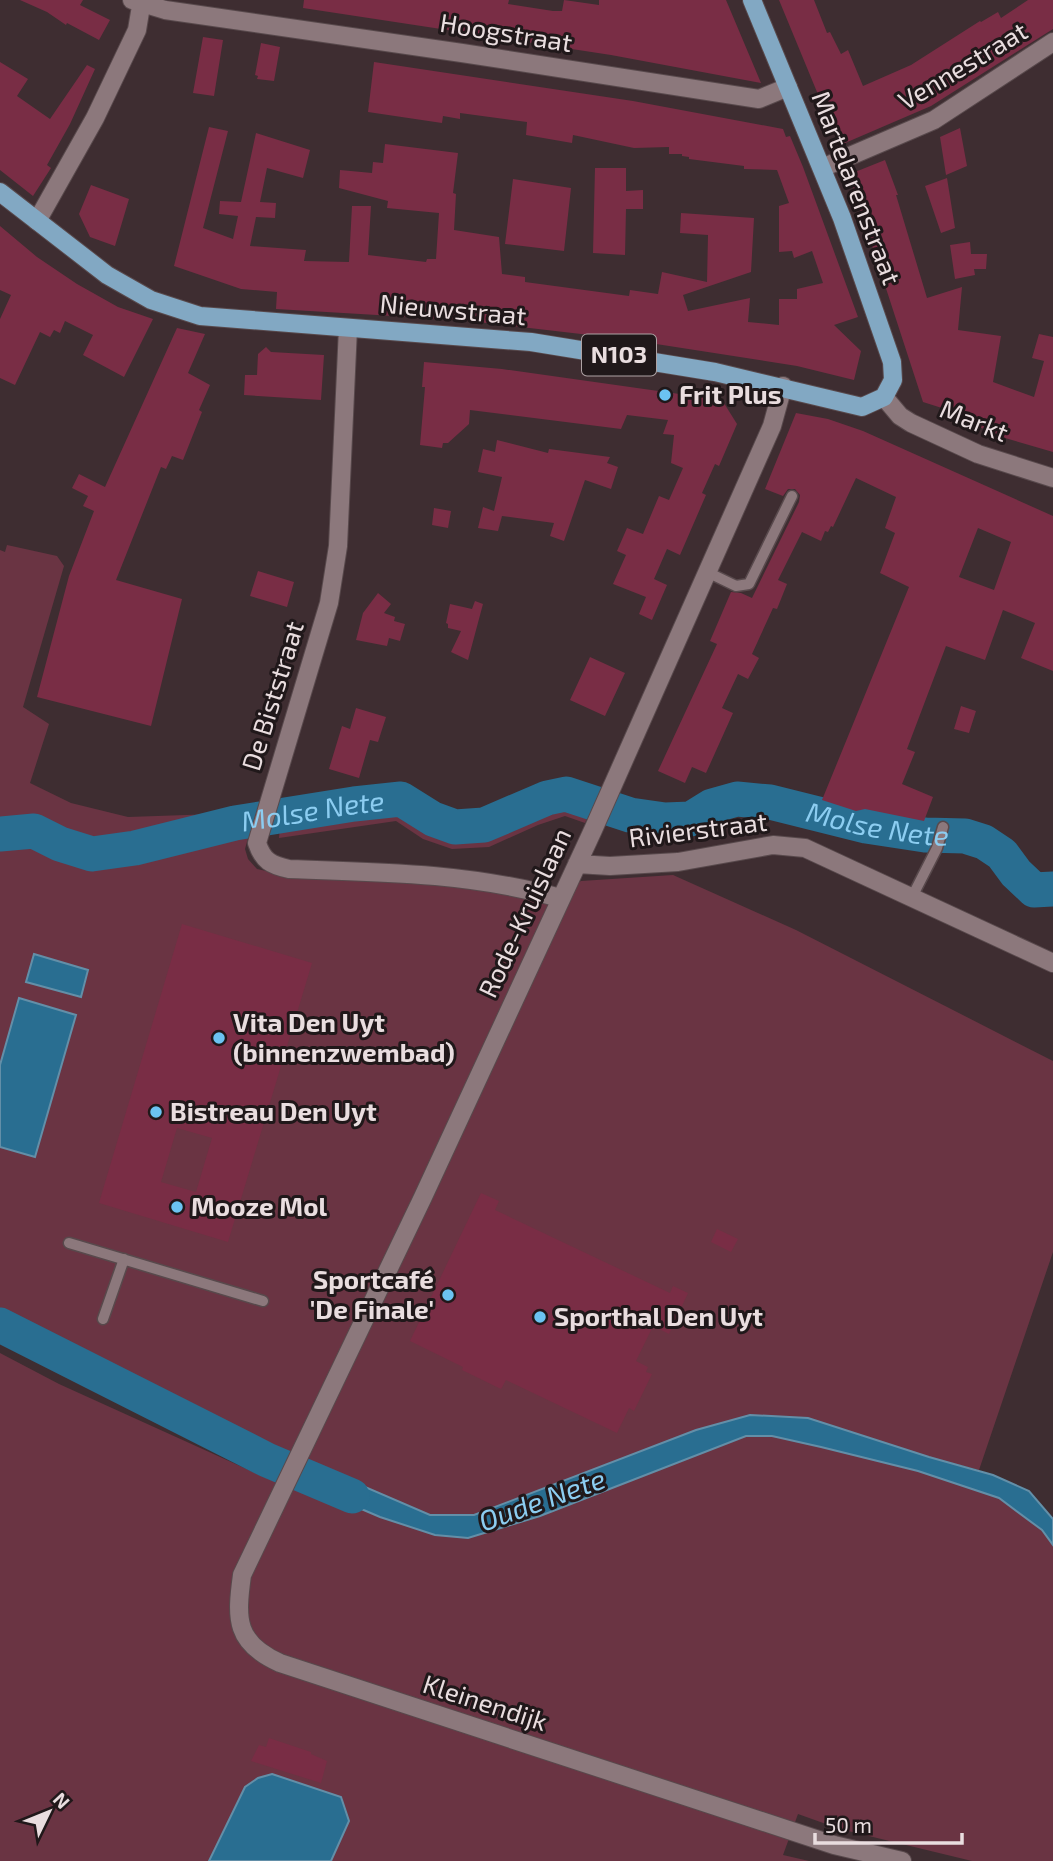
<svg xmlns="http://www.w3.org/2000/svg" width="1053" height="1861" font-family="'Exo 2',sans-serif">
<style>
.green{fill:#6a3443}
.water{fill:#296e91;stroke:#638fa8;stroke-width:2}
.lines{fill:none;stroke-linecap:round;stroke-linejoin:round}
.river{stroke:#296e91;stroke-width:35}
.building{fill:#792d45;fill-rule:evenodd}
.service-casing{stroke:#58494c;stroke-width:13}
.minor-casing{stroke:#58494c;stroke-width:20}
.tertiary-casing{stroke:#58494c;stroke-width:20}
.primary-casing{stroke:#58494c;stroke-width:20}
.service{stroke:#8c787c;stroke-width:10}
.minor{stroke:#8c787c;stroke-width:18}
.tertiary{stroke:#8c787c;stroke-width:18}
.primary{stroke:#82a8c3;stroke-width:18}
.poi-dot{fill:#6bc3f2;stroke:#20181a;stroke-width:2.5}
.labels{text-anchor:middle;stroke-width:6;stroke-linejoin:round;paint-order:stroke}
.shield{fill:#20181a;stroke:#ada2a4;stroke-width:2}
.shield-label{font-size:24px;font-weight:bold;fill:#e9dddf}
.street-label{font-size:26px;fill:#e9dddf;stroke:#20181a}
.poi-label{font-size:26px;font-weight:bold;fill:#e9dddf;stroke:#20181a;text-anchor:start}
.water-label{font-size:28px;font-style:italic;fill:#8ccdf1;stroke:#20181a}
</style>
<rect width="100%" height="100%" fill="#3e2d31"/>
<path class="green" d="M 7,545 L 57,556 L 64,566 L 23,707 L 49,724 L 30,783 L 71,803 L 128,817 L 215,814 L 251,827 L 245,849 L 248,859 L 257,869 L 294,877 L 481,887 L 545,901 L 581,881 L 673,875 L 796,930 L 1053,1061 L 1053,1252 L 979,1470 L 929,1457 L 808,1418 L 696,1430 L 474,1515 L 430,1515 L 312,1464 L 0,1309 L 0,550 L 5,552 Z
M 566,794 L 594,802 L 585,823 L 565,816 L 538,825 L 489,847 L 452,849 L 423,839 L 396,821 L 279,838 L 281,815 L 401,799 L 433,819 L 455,827 L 484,825 L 547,798 Z
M 0,1353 L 59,1384 L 273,1481 L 305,1485 L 380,1517 L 468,1538 L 540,1516 L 746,1436 L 772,1436 L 821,1447 L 918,1471 L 999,1498 L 1042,1530 L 1053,1545 L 1053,1861 L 972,1861 L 840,1829 L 798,1814 L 783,1855 L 809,1861 L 331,1861 L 349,1821 L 245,1787 L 209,1861 L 0,1861 Z"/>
<path class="water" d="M 34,954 L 88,970 L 81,997 L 26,982 Z
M 19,998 L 76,1015 L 35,1157 L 0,1147 L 0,1065 Z
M 750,1415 L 808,1418 L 929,1457 L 993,1475 L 1029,1491 L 1053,1519 L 1053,1545 L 1042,1530 L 999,1498 L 918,1471 L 821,1447 L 772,1436 L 746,1436 L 540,1516 L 468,1538 L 435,1535 L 380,1517 L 305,1485 L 312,1464 L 430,1515 L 474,1515 L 696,1430 Z
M 272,1774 L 341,1797 L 349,1821 L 331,1861 L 209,1861 L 245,1787 L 258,1778 Z"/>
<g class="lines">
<g class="river">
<path id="s1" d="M 0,834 L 34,831 L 60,844 L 92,854 L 135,848 L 235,823 L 354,804 L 401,799 L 433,819 L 455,827 L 484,825 L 547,798 L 566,794 L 630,815 L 665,820 L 691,819 L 712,806 L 737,799 L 770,802 L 866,826 L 925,835 L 965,836 L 984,842 L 1002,854 L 1016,873 L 1034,890 L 1053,889"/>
<path d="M 0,1325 L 267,1460 L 352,1496"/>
</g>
</g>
<path class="building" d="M 20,0 L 83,0 L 80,5 L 110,20 L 99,40 L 67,23 L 66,25 L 47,12 Z
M 304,0 L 509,0 L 508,4 L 553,11 L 562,11 L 564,0 L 599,5 L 599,0 L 726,0 L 761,83 L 611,55 L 303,8 Z
M 779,0 L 814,0 L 827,33 L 830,32 L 841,54 L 848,50 L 863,86 L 911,65 L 980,21 L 981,22 L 998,12 L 1001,18 L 1028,0 L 1053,0 L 1053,29 L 931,106 L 845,143 L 836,138 Z
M 203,37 L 223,40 L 214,96 L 193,93 Z
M 261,43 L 280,47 L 274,81 L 257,79 L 258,76 L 255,75 Z
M 0,62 L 28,79 L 17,96 L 50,119 L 87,65 L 95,69 L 70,124 L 47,165 L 51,168 L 33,196 L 0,170 Z
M 374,62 L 633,101 L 783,129 L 786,137 L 790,136 L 803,167 L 858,317 L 834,325 L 861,351 L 854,380 L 797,366 L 624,339 L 461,320 L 276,309 L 277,292 L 241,289 L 174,266 L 209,127 L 228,131 L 203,228 L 233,239 L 238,216 L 219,214 L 220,201 L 241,202 L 256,133 L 310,150 L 303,178 L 267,168 L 260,202 L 276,203 L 275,218 L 256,217 L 250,246 L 306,250 L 304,261 L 349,262 L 352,206 L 371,206 L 368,255 L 426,262 L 427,259 L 436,259 L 439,213 L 387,208 L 388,201 L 339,188 L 340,170 L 372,173 L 373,162 L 383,163 L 385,144 L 458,153 L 453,193 L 456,194 L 454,230 L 499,237 L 502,274 L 525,277 L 525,282 L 629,296 L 630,290 L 658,294 L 662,272 L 707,282 L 708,235 L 680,233 L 681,213 L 754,218 L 751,272 L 683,295 L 688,311 L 750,298 L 748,322 L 779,325 L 779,299 L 797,299 L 797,289 L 823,283 L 812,251 L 794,258 L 792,251 L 779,252 L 779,206 L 789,203 L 777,170 L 744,169 L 744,166 L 689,159 L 689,157 L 682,156 L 682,154 L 669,154 L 669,147 L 634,148 L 573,135 L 572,143 L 526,135 L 527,122 L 460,113 L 460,119 L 443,116 L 442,123 L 368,112 Z
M 960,128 L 967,166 L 946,175 L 940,137 Z
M 885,160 L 898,195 L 896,195 L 927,298 L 962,287 L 958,330 L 1001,336 L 993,382 L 1034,397 L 1044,361 L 1032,358 L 1039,334 L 1053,337 L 1053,452 L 1005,438 L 944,412 L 945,409 L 923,402 L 851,181 L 855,172 Z
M 595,168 L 626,168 L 626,191 L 643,190 L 643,209 L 626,209 L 625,255 L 593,253 Z
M 947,178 L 955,228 L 941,233 L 925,186 Z
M 513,179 L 571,188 L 564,251 L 505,244 Z
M 91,185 L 129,199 L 115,246 L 90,237 L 79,214 Z
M 0,226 L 37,257 L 77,284 L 118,307 L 153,319 L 124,377 L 83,355 L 93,335 L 65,321 L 60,333 L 54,330 L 50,337 L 40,332 L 15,385 L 0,378 L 0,319 L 11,295 L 0,290 Z
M 970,242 L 971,254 L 987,254 L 986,269 L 974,269 L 975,275 L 955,279 L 950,245 Z
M 177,328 L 205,334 L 188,373 L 210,385 L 199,410 L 202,412 L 183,460 L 172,456 L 166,469 L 161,467 L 116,580 L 182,599 L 151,726 L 37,697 L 69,576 L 94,511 L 83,506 L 88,496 L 72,488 L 79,474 L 105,487 Z
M 266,347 L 271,352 L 324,355 L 321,400 L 244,395 L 245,375 L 257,375 L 258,354 Z
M 424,362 L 502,369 L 722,400 L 737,424 L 719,466 L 715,464 L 702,493 L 706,495 L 680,555 L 667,549 L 654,579 L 667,585 L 652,620 L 639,614 L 646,597 L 613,584 L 626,555 L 617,551 L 627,528 L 643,534 L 659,496 L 669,500 L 683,468 L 671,463 L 674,435 L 663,434 L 668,420 L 627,415 L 621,429 L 470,410 L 469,424 L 448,443 L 443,443 L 442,448 L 420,445 L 425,387 L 422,387 Z
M 796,413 L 828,419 L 863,431 L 1053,516 L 1053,671 L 1021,658 L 1035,623 L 1003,610 L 985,660 L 946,646 L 907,749 L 915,752 L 902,784 L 933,797 L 924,821 L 865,809 L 856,811 L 822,800 L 909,587 L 880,573 L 895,533 L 885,528 L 896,497 L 856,478 L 833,527 L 831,526 L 828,532 L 825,531 L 821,541 L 802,532 L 778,580 L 787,584 L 777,609 L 773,608 L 752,654 L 759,658 L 748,679 L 738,674 L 722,708 L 733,713 L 706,773 L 692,767 L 685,783 L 658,771 L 717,644 L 710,641 L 731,592 L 741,593 L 752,598 L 799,502 L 800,495 L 795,489 L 788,489 L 783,496 L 765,489 ZM 978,528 L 1011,542 L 994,590 L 959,577 Z
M 497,440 L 548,453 L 549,449 L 610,457 L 607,463 L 618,467 L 611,489 L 585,480 L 564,541 L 550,536 L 554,523 L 502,516 L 498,531 L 478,528 L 483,507 L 494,511 L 502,477 L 478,472 L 483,449 L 495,452 Z
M 434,508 L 451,511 L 448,528 L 432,525 Z
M 258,571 L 294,582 L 287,607 L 250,596 Z
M 378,593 L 391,604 L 384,613 L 395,617 L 394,621 L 405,624 L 400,641 L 389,638 L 387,646 L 356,640 L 363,613 Z
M 475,601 L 483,604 L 468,660 L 451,652 L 461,631 L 448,628 L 448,624 L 446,623 L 450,604 L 472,609 Z
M 590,657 L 625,673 L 605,716 L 570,700 Z
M 961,706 L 976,711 L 969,733 L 954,729 Z
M 356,708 L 386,717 L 378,742 L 370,740 L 359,778 L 329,769 L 342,726 L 350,729 Z
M 182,924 L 312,963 L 228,1242 L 99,1203 ZM 177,1128 L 212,1138 L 196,1192 L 161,1182 Z
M 481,1193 L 499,1201 L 495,1210 L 670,1293 L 673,1286 L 688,1293 L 669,1334 L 653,1326 L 636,1361 L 648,1367 L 646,1372 L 652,1374 L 634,1411 L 629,1408 L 617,1433 L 506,1380 L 501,1389 L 462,1370 L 463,1367 L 410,1341 Z
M 717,1229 L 738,1239 L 731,1252 L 711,1242 Z
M 269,1738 L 311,1752 L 311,1754 L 327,1761 L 321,1783 L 251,1761 L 259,1745 L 266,1747 Z"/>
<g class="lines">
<g class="service-casing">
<path id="service" d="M 707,572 L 736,586 L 749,584 L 792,496
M 912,897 L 937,848 L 943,827
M 69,1243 L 263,1301
M 103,1319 L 124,1259"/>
</g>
<g class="minor-casing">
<path id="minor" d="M 132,0 L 165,10 L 462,53 L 759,99 L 788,87
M 822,168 L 934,120 L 1053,42
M 37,221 L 95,118 L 137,30 L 142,0
M 348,328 L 338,546 L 329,603 L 257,843 C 263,861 271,865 289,869 C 381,872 471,873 560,898
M 783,386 L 772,426 L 593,830 L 423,1197 L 242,1575 C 236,1619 235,1643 280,1663 L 834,1845 L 902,1861
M 577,864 L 610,866 L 678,862 L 773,845 L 805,848 L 1053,963"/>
</g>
<g class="tertiary-casing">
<path id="tertiary" d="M 884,397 L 900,416 L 911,423 L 978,454 L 1053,478"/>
</g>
<g class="primary-casing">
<path id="primary" d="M 0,192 L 107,275 L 151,300 L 200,316 L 531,342 L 715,372 L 862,407 L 884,397 L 893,380 L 892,362 L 842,218 L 752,0"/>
</g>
<use href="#service" class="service"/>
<use href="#minor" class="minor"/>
<use href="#tertiary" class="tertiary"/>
<use href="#primary" class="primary"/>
</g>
<g class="poi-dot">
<circle cx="665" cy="395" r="7"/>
<circle cx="219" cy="1038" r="7"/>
<circle cx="156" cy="1112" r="7"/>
<circle cx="177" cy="1207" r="7"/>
<circle cx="448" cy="1295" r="7"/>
<circle cx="540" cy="1317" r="7"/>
</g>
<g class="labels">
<rect class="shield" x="582" y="334.5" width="74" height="41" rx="5"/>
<g class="shield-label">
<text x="619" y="363">N103</text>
</g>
<g class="street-label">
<text transform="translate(506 33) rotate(9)" y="9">Hoogstraat</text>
<text transform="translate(963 66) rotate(-31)" y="9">Vennestraat</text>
<text transform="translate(856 188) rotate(69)" y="9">Martelarenstraat</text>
<text transform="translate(453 310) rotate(5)" y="9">Nieuwstraat</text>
<text transform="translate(974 421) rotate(22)" y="9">Markt</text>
<text transform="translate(273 696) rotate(-73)" y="9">De Biststraat</text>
<text transform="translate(698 830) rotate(-7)" y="9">Rivierstraat</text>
<text transform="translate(525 913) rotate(-65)" y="9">Rode-Kruislaan</text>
<text transform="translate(485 1703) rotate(18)" y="9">Kleinendijk</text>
</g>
<g class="poi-label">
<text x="679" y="404">Frit Plus</text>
<text x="233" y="1032">Vita Den Uyt<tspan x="233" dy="30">(binnenzwembad)</tspan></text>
<text x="170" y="1121">Bistreau Den Uyt</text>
<text x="191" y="1216">Mooze Mol</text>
<text x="434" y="1289" text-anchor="end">Sportcafé<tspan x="434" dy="30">'De Finale'</tspan></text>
<text x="554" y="1326">Sporthal Den Uyt</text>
</g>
<g class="water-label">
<text dy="10" stroke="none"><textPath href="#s1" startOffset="322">Molse Nete</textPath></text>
<text dy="10" stroke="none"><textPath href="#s1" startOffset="912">Molse Nete</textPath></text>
<text transform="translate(542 1500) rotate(-20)" y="10">Oude Nete</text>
</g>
</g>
<g transform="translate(49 1812) rotate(47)" stroke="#20181a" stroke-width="5" paint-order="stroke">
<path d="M0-5L12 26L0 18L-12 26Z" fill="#e9dddf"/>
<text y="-10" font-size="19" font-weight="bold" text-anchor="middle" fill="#e9dddf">N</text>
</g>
<path d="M815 1833v10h147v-10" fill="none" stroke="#e9dddf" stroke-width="3.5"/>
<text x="825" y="1833" font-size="21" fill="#e9dddf" stroke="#20181a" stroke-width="5" paint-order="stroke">50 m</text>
</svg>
